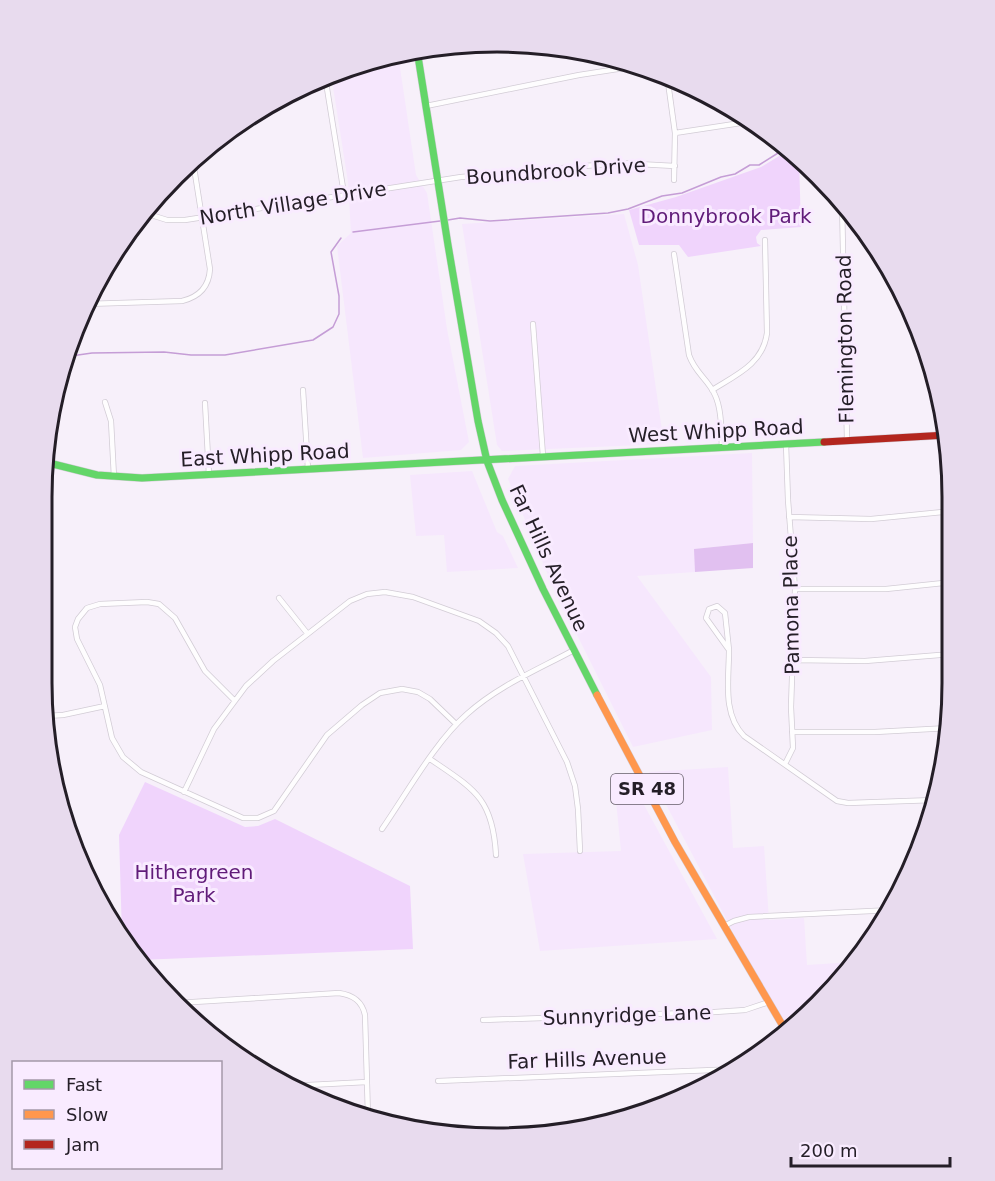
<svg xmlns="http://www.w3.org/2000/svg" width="995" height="1181" font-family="'DejaVu Sans',sans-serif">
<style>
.built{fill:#f6e7fd}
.green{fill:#f0d4fc}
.forest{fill:#e1c0f0}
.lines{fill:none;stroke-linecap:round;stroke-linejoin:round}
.stream{stroke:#c59dd6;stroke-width:1.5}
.street-casing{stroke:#d2ccd5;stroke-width:6}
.fast-casing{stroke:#d2ccd5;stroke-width:8}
.slow-casing{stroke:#d2ccd5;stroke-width:8}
.jam-casing{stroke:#d2ccd5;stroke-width:8}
.street{stroke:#fefdfe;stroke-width:4.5}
.fast{stroke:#63d668;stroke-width:7}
.slow{stroke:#ff974d;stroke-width:7}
.jam{stroke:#b3261e;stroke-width:7}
.labels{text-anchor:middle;stroke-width:6;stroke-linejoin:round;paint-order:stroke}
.shield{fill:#f9ebff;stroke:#645c68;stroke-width:1.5}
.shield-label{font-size:18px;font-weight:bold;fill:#241e27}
.street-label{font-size:20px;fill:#241e27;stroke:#f9ebff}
.park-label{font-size:20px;fill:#601b79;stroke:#f9ebff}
.rim{fill:none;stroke:#241e27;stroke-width:3}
</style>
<rect width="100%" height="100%" fill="#f7f0fa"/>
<path class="built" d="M 398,54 L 416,175 L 427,193 L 447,329 L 469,442 L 461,450 L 363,458 L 337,246 L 351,233 L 348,182 L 331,74 Z
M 624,214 L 638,265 L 664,444 L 502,451 L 497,445 L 462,224 Z
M 752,453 L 753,543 L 695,549 L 695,572 L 637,576 L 711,677 L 712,730 L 633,747 L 553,587 L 508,479 L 515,466 Z
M 472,471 L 497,532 L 503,536 L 518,568 L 447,572 L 444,535 L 416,536 L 410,475 Z
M 728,767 L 733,848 L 764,846 L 769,920 L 804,918 L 807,965 L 853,962 L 820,1005 L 786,1033 L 649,772 Z
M 637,792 L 717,939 L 540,951 L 523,854 L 621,851 L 616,801 Z"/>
<path class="green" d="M 789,150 L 799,159 L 801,227 L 761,230 L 756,237 L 757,243 L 761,246 L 688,257 L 679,245 L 639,245 L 629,210 L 676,197 L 761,167 Z
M 145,782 L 245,827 L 258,826 L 275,819 L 410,886 L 413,949 L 139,960 L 122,935 L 119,835 Z"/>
<path class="forest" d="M 753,543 L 753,568 L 695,572 L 694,549 Z"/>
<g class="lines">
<path class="stream" d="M 448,220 L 460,218 L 490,221 L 608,213 L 628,209 L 662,196 L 682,193 L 721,177 L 735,174 L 750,165 L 759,165 L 786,148
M 353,232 L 440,221
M 71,356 L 92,353 L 164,352 L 191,355 L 225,355 L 313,340 L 333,327 L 339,314 L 339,296 L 331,252 L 341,238"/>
<g class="street-casing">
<path id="street" d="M 667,75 L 675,133 L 674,180
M 325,76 L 344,194
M 426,106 L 579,75 L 637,66
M 675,133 L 754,121
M 842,203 L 847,440
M 148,214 L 167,220 L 185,220 L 461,177 L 619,163 L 675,166
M 674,254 L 689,355 C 695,373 708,379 715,395 C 722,410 721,431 722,448
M 86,304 L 182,301 C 199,297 209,287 210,269 L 193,161
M 533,324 L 543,456
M 303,390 L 308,469
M 712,390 C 736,375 763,364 767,333 L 765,240
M 105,402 L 111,421 L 114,477
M 205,403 L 209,475
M 789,517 L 871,519 L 953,511
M 795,589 L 886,589 L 953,582
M 279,598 L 307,633
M 717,606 L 725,613 L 729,650 L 706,618 L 709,609 Z
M 729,650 C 729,679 722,714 744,736 L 837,801 L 848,803 L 935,800
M 793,660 L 865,661 L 952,654
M 234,700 L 205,671 L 175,618 L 159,604 L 147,602 L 100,604 L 87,608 L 78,619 L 75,627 L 77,639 L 100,685 L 112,738 L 123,757 L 141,772 L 243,818 L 258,818 L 274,811 L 327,735 L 362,705 L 380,693 L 402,689 L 418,692 L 430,699 L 456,724
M 46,716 L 63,715 L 105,706
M 792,732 L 875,732 L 949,728
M 430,759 C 474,789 493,798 496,855
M 785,764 L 793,748 L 791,707 L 795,589 L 788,500 L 786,444
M 184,792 L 214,729 L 246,686 L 273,661 L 350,601 L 367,594 L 385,592 L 413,597 L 479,621 L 496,633 L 508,646 L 567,762 L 575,786 L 578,809 L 580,851
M 382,829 C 407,793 435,742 467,714 C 498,686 537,670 574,650
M 724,926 L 734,921 L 749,917 L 892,910
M 177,1003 L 339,993 C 353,995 362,1001 365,1015 L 368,1116
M 483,1020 L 715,1012 L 745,1010 L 769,1002
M 438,1081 L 738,1069
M 289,1086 L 367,1082"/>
</g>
<g class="fast-casing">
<path id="fast" d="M 417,50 L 448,245 L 478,421 L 487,461 L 502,500 L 543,589 L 597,695
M 45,462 L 97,475 L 142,478 L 824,442"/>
</g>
<g class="slow-casing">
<path id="slow" d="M 597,695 L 675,842 L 787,1033"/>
</g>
<g class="jam-casing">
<path id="jam" d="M 824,442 L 947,435"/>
</g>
<use href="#street" class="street"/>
<use href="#fast" class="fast"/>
<use href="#slow" class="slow"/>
<use href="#jam" class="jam"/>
</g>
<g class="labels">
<rect class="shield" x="611" y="774" width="72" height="30" rx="4.5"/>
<g class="shield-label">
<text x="647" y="795">SR 48</text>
</g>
<g class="street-label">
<text transform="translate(556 171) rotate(-4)" y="7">Boundbrook Drive</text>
<text transform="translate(293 203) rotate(-9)" y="7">North Village Drive</text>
<text transform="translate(845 339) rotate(-91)" y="7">Flemington Road</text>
<text transform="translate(716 431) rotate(-3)" y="7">West Whipp Road</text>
<text transform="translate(265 455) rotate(-3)" y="7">East Whipp Road</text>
<text transform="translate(549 558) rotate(65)" y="7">Far Hills Avenue</text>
<text transform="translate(791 605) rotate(-91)" y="7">Pamona Place</text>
<text transform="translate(627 1015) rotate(-2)" y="7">Sunnyridge Lane</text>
<text transform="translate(587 1059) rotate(-2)" y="7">Far Hills Avenue</text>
</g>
<g class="park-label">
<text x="726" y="223">Donnybrook Park</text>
<text x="194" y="879">Hithergreen<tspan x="194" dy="23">Park</tspan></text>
</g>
</g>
<path d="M0 0H995V1181H0ZM497 52H497A445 445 0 0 1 942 497V683A445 445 0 0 1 497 1128H497A445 445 0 0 1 52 683V497A445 445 0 0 1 497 52Z" fill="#e8dbee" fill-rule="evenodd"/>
<path class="rim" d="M497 52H497A445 445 0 0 1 942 497V683A445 445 0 0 1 497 1128H497A445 445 0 0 1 52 683V497A445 445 0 0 1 497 52Z"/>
<rect x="12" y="1061" width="210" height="108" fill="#f9ebff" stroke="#a499a9" stroke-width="1.5"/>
<rect x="24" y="1080" width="30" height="9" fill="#63d668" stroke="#a499a9" stroke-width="1.5"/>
<text x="66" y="1091" font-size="18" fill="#241e27">Fast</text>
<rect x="24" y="1110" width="30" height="9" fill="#ff974d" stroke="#a499a9" stroke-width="1.5"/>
<text x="66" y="1121" font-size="18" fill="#241e27">Slow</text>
<rect x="24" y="1140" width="30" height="9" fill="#b3261e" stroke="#a499a9" stroke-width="1.5"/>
<text x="66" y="1151" font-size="18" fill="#241e27">Jam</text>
<path d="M791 1157v9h159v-9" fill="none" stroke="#241e27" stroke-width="3"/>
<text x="800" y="1157" font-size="18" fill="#241e27" stroke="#f9ebff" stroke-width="4.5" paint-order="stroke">200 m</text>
</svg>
